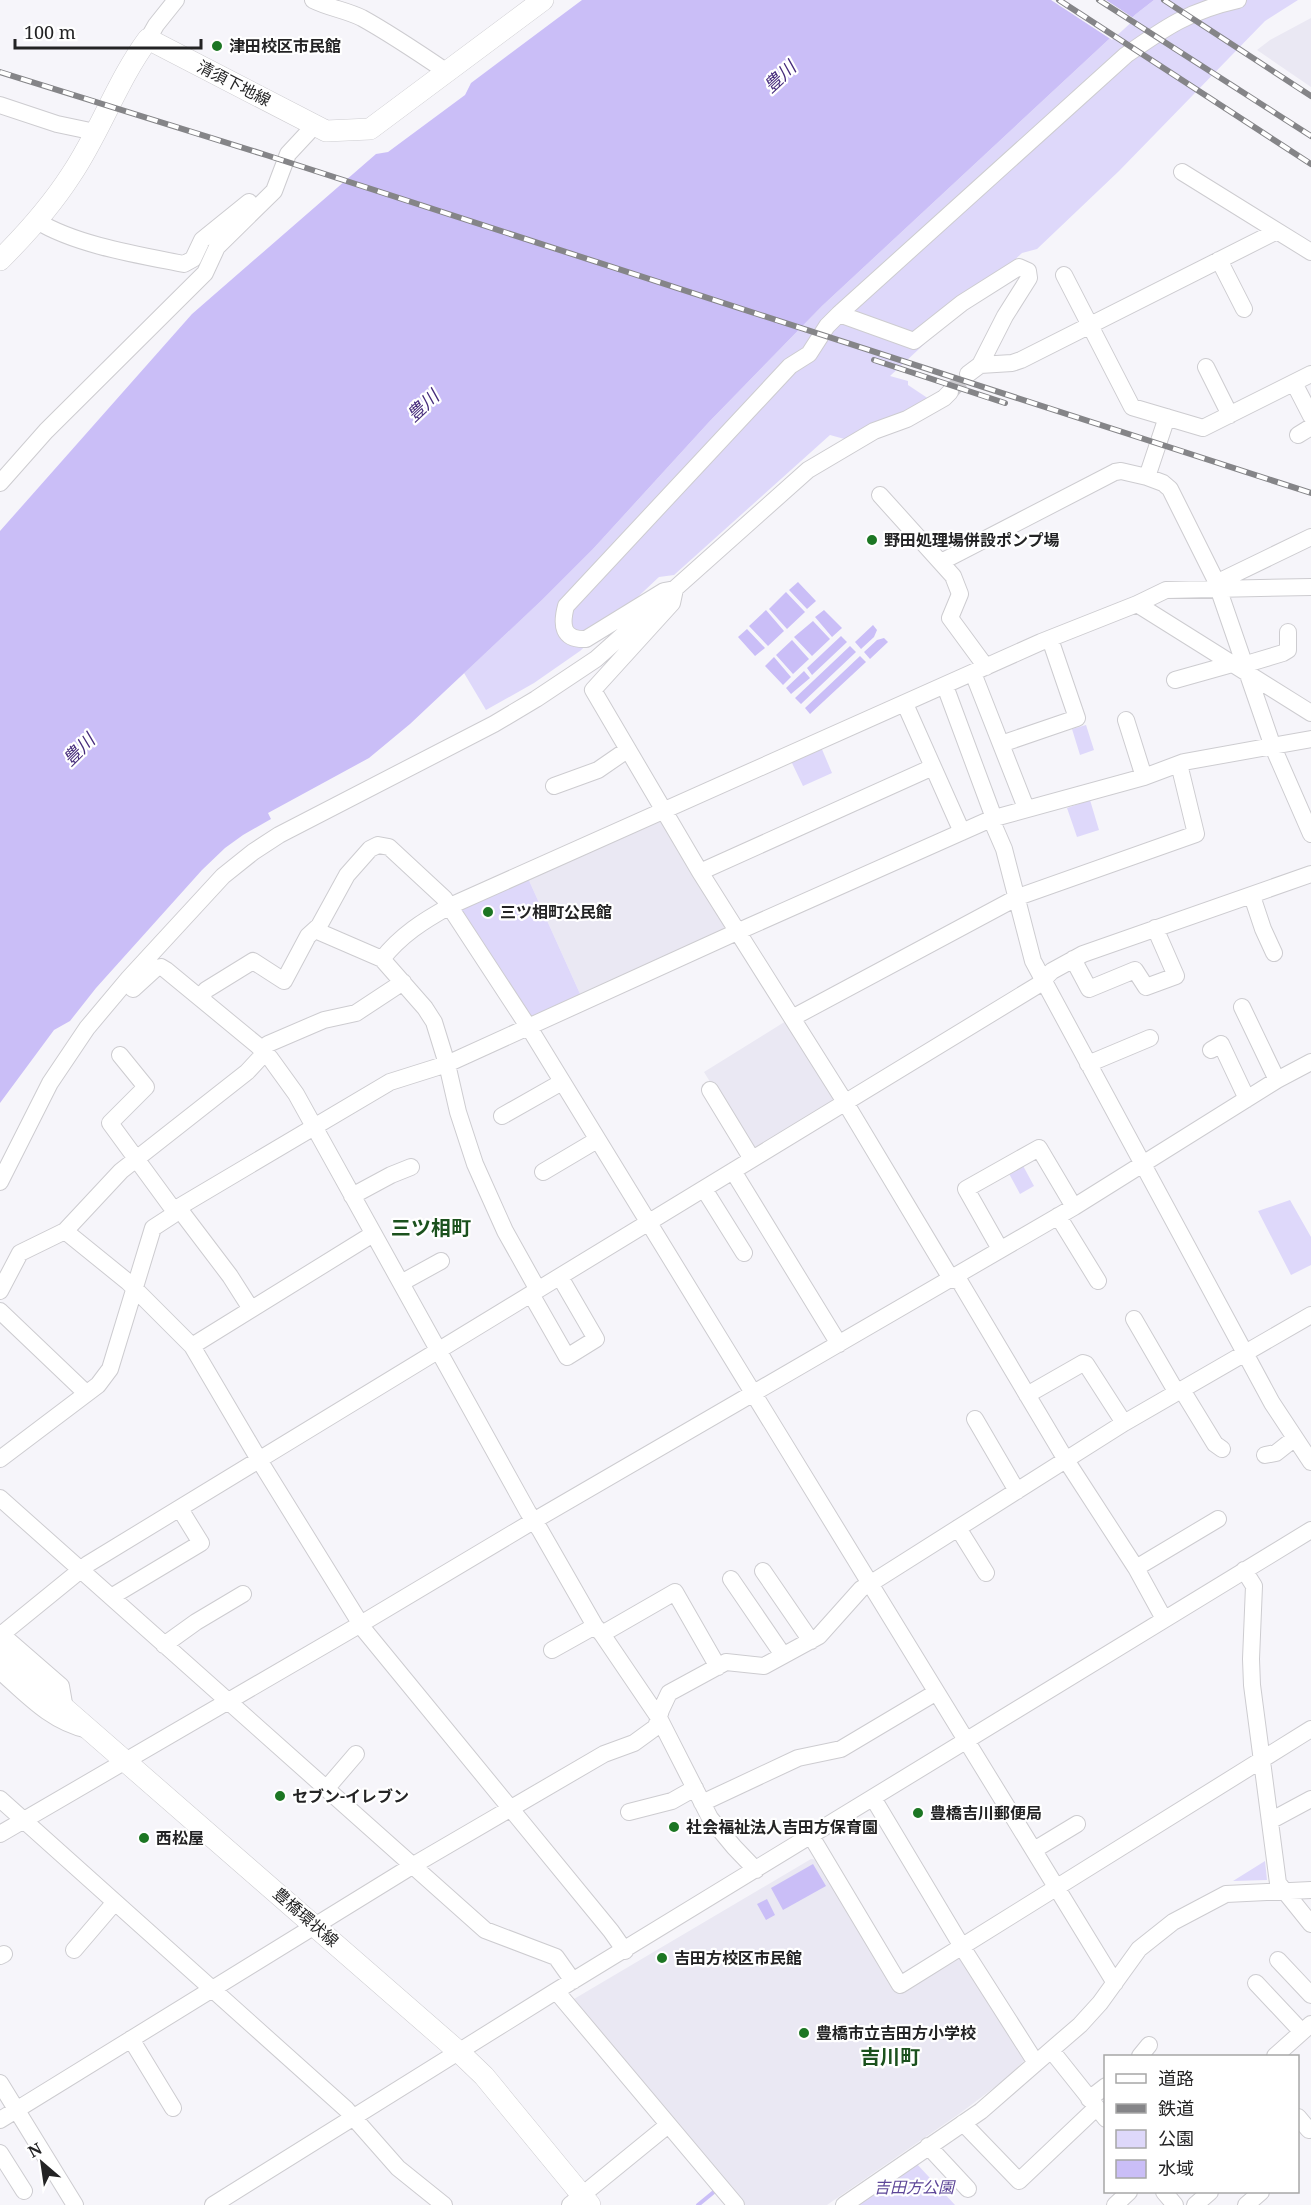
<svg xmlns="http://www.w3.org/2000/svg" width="1311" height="2205" font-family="'Noto Serif','Noto Sans JP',serif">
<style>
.built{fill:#eae8f3}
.green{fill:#ded8fa}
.water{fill:#cabef7}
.pier{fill:#f6f5fa}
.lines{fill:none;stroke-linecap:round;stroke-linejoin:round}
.stream{stroke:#cabef7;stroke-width:4}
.minor-tunnel{stroke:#cccbcf;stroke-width:16;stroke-dasharray:16 8;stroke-linecap:butt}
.minor-casing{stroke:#cdccd0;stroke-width:18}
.major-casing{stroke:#cdccd0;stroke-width:22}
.minor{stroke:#fff;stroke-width:16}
.major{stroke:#fff;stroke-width:21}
.rail-casing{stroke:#858588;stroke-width:6}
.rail{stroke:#fff;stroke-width:4;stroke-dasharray:11;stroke-linecap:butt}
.poi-dot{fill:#1c7623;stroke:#fff;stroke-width:2}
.labels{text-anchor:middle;stroke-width:4.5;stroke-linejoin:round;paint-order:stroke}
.poi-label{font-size:16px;font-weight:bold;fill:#232324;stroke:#fff;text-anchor:start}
.street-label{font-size:16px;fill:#232324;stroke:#fff}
.park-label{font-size:16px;font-style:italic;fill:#5d4698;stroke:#fff}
.water-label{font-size:18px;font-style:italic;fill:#462c7b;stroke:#fff}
.quarter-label{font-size:20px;font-weight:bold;fill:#1b511d;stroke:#fff}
</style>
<rect width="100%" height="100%" fill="#f6f5fa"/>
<path class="built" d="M 1311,18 L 1311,87 L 1257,50 L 1270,40 Z
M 656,818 L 663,820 L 725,924 L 724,930 L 581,996 L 527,876 Z
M 786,1021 L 836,1098 L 835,1103 L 752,1151 L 704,1072 Z
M 811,1859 L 818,1860 L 899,1993 L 963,1955 L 1027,2058 L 1003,2081 L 959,2114 L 827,2205 L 743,2205 L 572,2003 L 574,1999 Z"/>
<path class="green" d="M 1154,0 L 1298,0 L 1265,21 L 1119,171 L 1037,249 L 1022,253 L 890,376 L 908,381 L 908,385 L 932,401 L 848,440 L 830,435 L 674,575 L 659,577 L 580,651 L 534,683 L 486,710 L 464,673 L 543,599 L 593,549 L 709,422 L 822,306 L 1136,14 Z
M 1086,725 L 1094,750 L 1080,755 L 1072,729 Z
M 821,747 L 832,773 L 803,786 L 791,761 Z
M 1090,800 L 1099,830 L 1077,837 L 1067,808 Z
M 527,876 L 581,996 L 528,1021 L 461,911 L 462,906 Z
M 1021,1162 L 1034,1186 L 1020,1194 L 1007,1170 Z
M 1290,1200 L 1311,1237 L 1311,1265 L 1291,1275 L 1258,1211 Z
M 1265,1861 L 1267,1880 L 1233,1881 Z
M 916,2163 L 955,2205 L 855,2205 Z"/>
<path class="water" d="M 582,0 L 1154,0 L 1136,14 L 822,306 L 709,422 L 593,549 L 543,599 L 410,724 L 369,758 L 268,813 L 271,819 L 243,835 L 225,848 L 202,870 L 96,988 L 70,1021 L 54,1030 L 0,1103 L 0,531 L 192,314 L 376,154 L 388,152 L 465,95 L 471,83 Z
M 798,582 L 816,601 L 807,609 L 789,590 Z
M 786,592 L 805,612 L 787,629 L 769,609 Z
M 766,610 L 784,631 L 768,646 L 749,626 Z
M 824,610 L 842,628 L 832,637 L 815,617 Z
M 813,621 L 830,639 L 812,656 L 794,637 Z
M 873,625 L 877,630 L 874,637 L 861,649 L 855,642 Z
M 747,629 L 765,648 L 755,656 L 738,637 Z
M 841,636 L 847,642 L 812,675 L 807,668 Z
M 884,638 L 888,642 L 870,659 L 864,652 L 877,640 Z
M 792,640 L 809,659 L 793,674 L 776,655 Z
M 850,646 L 856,652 L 801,704 L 795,698 Z
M 860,656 L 866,662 L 810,714 L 805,708 Z
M 774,657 L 791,677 L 783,685 L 765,666 Z
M 804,671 L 810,678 L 791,694 L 786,688 Z
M 813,1864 L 826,1886 L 783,1910 L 771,1888 Z
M 767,1899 L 775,1915 L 766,1920 L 757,1904 Z"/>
<path class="pier" d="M 1051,0 L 1106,0 L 1135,19 L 1112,40 Z"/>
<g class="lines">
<path class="stream" d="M 698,2205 L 715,2191 L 714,2189"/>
<path class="minor-tunnel" d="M 950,392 L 968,374"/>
<g class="minor-casing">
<path id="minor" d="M 313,0 C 329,8 346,10 362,18 C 391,34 419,53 447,72
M 148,39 L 156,25 L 176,0
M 0,105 L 57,124 L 95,132
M 1182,172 L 1311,252
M 37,221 C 76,245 139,255 184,264 L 193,259 L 202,240 L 249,202
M 1219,260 L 1244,309
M 1064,275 L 1132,407 L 1203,428 L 1311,374
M 839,314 L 827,326 L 809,354 L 790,366 L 566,606 C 561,625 562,640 586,639 L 664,591 L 675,589 L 672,603 L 593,690 L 700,872 L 845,1102 L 947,1272 L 952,1278 L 960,1282 L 1066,1460 L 1136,1568 L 1164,1619
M 980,365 L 1012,363 L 1021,360 L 1277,231
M 1206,367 L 1230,415
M 968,374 L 980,365 L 1005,316 L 1029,278 L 1028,271 L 1019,267 L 962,303 L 914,341 L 839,314 L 1126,55 C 1166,27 1189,11 1238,0
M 1294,383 L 1311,416
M 1298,435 L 1311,427
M 1147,477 L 1167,417
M 0,483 L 46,431 L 205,273 L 217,247 L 274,191 L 288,154 L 315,125
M 880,495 L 953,576 L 960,594 L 950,618 L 986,667
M 941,562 L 1115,472 L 1121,471 L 1147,477 L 1163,483 L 1170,489 L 1215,579 L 1273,747 L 1311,834
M 1216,583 L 1311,537
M 1137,604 L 1166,590 L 1311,587
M 1243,665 L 1283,653 L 1288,650 L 1288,632
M 973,673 L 1026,808
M 1175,680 L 1232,664
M 945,686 L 994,818
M 905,704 L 962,832
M 1126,720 L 1144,777
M 1001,744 L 1077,718 L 1050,639
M 554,786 L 598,770 L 627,750
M 991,819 L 1004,849 L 1033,961 L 1272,1403 L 1311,1462
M 700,872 L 933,767
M 1252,896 L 1263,929 L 1274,953
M 315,930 L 382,959
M 1073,959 L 1089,989 L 1135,970 L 1146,987 L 1176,976 L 1155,928
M 133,989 L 156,968 L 161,967 L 166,970 L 257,1045 L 270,1058 L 296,1094 L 528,1512 L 540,1530 L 595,1626 L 602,1634 L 659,1718 L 710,1818 L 734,1847 L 756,1870
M 201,998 L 206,990 L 253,961 L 284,981 L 308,936 L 319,926 L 347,875 L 370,849 L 378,845 L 389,847 L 444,898 L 533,1034 L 1115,1983
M 1242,1007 L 1277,1080
M 792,1018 L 1018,897 L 1196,834 L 1179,764
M 1211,1050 L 1221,1044 L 1247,1099
M 120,1055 L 146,1087 L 110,1123 L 170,1205 L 183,1214 L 230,1276 L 251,1309
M 1088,1064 L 1150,1038
M 710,1090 L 752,1159
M 502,1116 L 562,1082
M 733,1171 L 839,1344
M 543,1172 L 597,1140
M 0,1182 L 50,1083 L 87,1028 L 129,978 L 223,876 L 253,852 L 279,835 L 494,724 L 536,699 L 596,659 L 808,470 L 874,431 L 907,419 L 944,398 L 950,392
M 704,1189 L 744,1253
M 352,1196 L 391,1175 L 411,1167
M 1058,1216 L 1098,1281
M 65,1231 L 128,1282 L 192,1346 L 264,1468 L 365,1631 L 611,1931 L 625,1951
M 1000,1249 L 966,1189 L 1039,1148 L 1074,1207
M 401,1283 L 441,1261
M 538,1290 L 505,1231 L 475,1164 L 458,1112 L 447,1064 L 434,1022 L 425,1008 L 382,959 C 401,935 423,921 450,906 L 1041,642 L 1137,604 L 1311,713
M 0,1291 L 20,1253 L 65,1231 L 121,1171 L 247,1072 L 260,1058 L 268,1044 L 324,1020 L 356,1013 L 403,982
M 531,1294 L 567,1357 L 596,1339 L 560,1277
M 0,1311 L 86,1393
M 1134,1319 L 1177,1393
M 192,1346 L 373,1234
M 1182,1390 L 1215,1444 L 1222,1449
M 1027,1395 L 1083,1363 L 1086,1364 L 1124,1423
M 975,1419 L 1017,1491
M 1265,1455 L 1276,1453 L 1295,1438
M 0,1459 L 98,1385 L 110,1369 L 153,1228 L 173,1215 L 179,1207 L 390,1082 L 447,1064 L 739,931 L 991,819 L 1144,777 L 1184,762 L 1311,739
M 0,1498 L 485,1930 L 556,1957 L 573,1981
M 958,1528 L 986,1573
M 1136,1568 L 1218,1519
M 1244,1570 L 1254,1586 L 1251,1659 L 1252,1685 L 1278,1883 L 1311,1924
M 763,1571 L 811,1641
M 731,1579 L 783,1655
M 111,1597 L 201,1543 L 180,1509
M 0,1633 L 61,1686 L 65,1709
M 2,1634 L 88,1564 L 1038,985 L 1052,971 L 1083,954 L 1311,874
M 602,1634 L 675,1592 L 718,1667
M 164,1645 L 196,1622 L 243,1594
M 552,1650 L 595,1626
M 0,1671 C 27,1695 51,1722 88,1730
M 326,1789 L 356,1754
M 873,1798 L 964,1950 L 1036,2063
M 0,1799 L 346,2109 L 398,2168 L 444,2205
M 702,1803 L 798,1758 L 841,1749 L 935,1693
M 629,1812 L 672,1801 L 695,1788
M 1270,1821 L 1311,1799
M 0,1834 L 354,1628 L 535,1520 L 1074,1207 L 1277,1080 L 1311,1062
M 811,1836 L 900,1985 L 1311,1729
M 1034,1850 L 1077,1824
M 74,1950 L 115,1902
M 0,1956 L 4,1954
M 1278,1960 L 1311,1995
M 1256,1983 L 1302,2032
M 556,1991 L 736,2205
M 131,2039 L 173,2108
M 1051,2050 L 1106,2119
M 1140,2056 L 1149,2045
M 1275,2056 L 1311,2024
M 0,2083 L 75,2205
M 1089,2099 L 1106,2086
M 1298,2117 L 1309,2130
M 0,2120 L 412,1866 L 604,1754 L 634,1743 L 656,1727 L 661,1710 L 669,1693 L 726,1662 L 764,1666 L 819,1636 L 861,1589 L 876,1580 L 1124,1423 L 1311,1315
M 963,2123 L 1019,2181 L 1096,2108
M 928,2146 L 968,2189
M 0,2153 L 24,2191
M 1164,2192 L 1175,2205
M 213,2205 L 556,1991 L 1311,1530
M 570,2205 L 668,2125
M 844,2205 L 981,2111 L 1051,2050 L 1080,2025 L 1100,2003 L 1139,1949 L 1173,1922 L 1226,1894 L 1311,1890
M 1115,2205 L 1129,2192
M 1195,2205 L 1210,2192
M 1246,2205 L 1261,2192"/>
</g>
<g class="major-casing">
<path id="major" d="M 0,260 C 26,234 51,206 71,175 C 100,132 117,81 148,39 L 326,131 L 370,129 L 543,0
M 0,1652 L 459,2052 L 484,2076 L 590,2205"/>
</g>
<use href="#minor" class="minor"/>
<use href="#major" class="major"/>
<g class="rail-casing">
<path id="rail" d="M 1059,0 L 1311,164
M 1099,0 L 1311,136
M 1164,0 L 1311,96
M 0,72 L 266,155 L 1311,493
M 874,360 L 1005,403"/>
</g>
<use href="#rail" class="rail"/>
</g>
<g class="poi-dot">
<circle cx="217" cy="46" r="6"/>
<circle cx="872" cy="540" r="6"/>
<circle cx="488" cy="912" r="6"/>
<circle cx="280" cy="1796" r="6"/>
<circle cx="918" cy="1813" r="6"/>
<circle cx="674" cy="1827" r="6"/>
<circle cx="144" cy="1838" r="6"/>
<circle cx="662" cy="1958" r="6"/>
<circle cx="804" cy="2033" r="6"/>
</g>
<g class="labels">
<g class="poi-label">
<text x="229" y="52">津田校区市民館</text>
<text x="884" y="546">野田処理場併設ポンプ場</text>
<text x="500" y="918">三ツ相町公民館</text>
<text x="292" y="1802">セブン-イレブン</text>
<text x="930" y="1819">豊橋吉川郵便局</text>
<text x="686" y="1833">社会福祉法人吉田方保育園</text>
<text x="156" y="1844">西松屋</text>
<text x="674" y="1964">吉田方校区市民館</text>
<text x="816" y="2039">豊橋市立吉田方小学校</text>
</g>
<g class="street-label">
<text transform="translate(234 83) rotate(27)" y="6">清須下地線</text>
<text transform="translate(306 1917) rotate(41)" y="6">豊橋環状線</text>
</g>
<g class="park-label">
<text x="914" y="2193">吉田方公園</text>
</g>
<g class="water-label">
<text transform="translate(780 77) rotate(-43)" y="6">豊川</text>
<text transform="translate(423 406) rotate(-43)" y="6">豊川</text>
<text transform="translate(79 750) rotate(-45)" y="6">豊川</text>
</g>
<g class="quarter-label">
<text x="431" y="1235">三ツ相町</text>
<text x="890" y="2064">吉川町</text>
</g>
</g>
<rect x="1104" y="2055" width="195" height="138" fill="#ffffff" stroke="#a7a7a7" stroke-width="1.5"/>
<rect x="1116" y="2074" width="30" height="9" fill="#ffffff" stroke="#a7a7a7" stroke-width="1.5"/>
<text x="1158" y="2085" font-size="18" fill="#232324">道路</text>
<rect x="1116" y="2104" width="30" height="9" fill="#858588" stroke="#a7a7a7" stroke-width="1.5"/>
<text x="1158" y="2115" font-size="18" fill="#232324">鉄道</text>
<rect x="1116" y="2130" width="30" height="18" fill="#ded8fa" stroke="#a7a7a7" stroke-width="1.5"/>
<text x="1158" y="2145" font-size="18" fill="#232324">公園</text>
<rect x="1116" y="2160" width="30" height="18" fill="#cabef7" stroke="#a7a7a7" stroke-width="1.5"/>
<text x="1158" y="2175" font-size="18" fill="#232324">水域</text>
<g transform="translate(42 2163) rotate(331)" stroke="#ffffff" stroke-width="4.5" paint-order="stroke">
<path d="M0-4.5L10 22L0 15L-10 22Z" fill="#232324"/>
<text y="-9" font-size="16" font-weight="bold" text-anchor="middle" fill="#232324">N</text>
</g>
<path d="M15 39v9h186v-9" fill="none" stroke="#232324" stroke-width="3"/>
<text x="24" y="39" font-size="18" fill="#232324" stroke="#ffffff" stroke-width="4.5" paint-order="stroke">100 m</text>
</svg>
